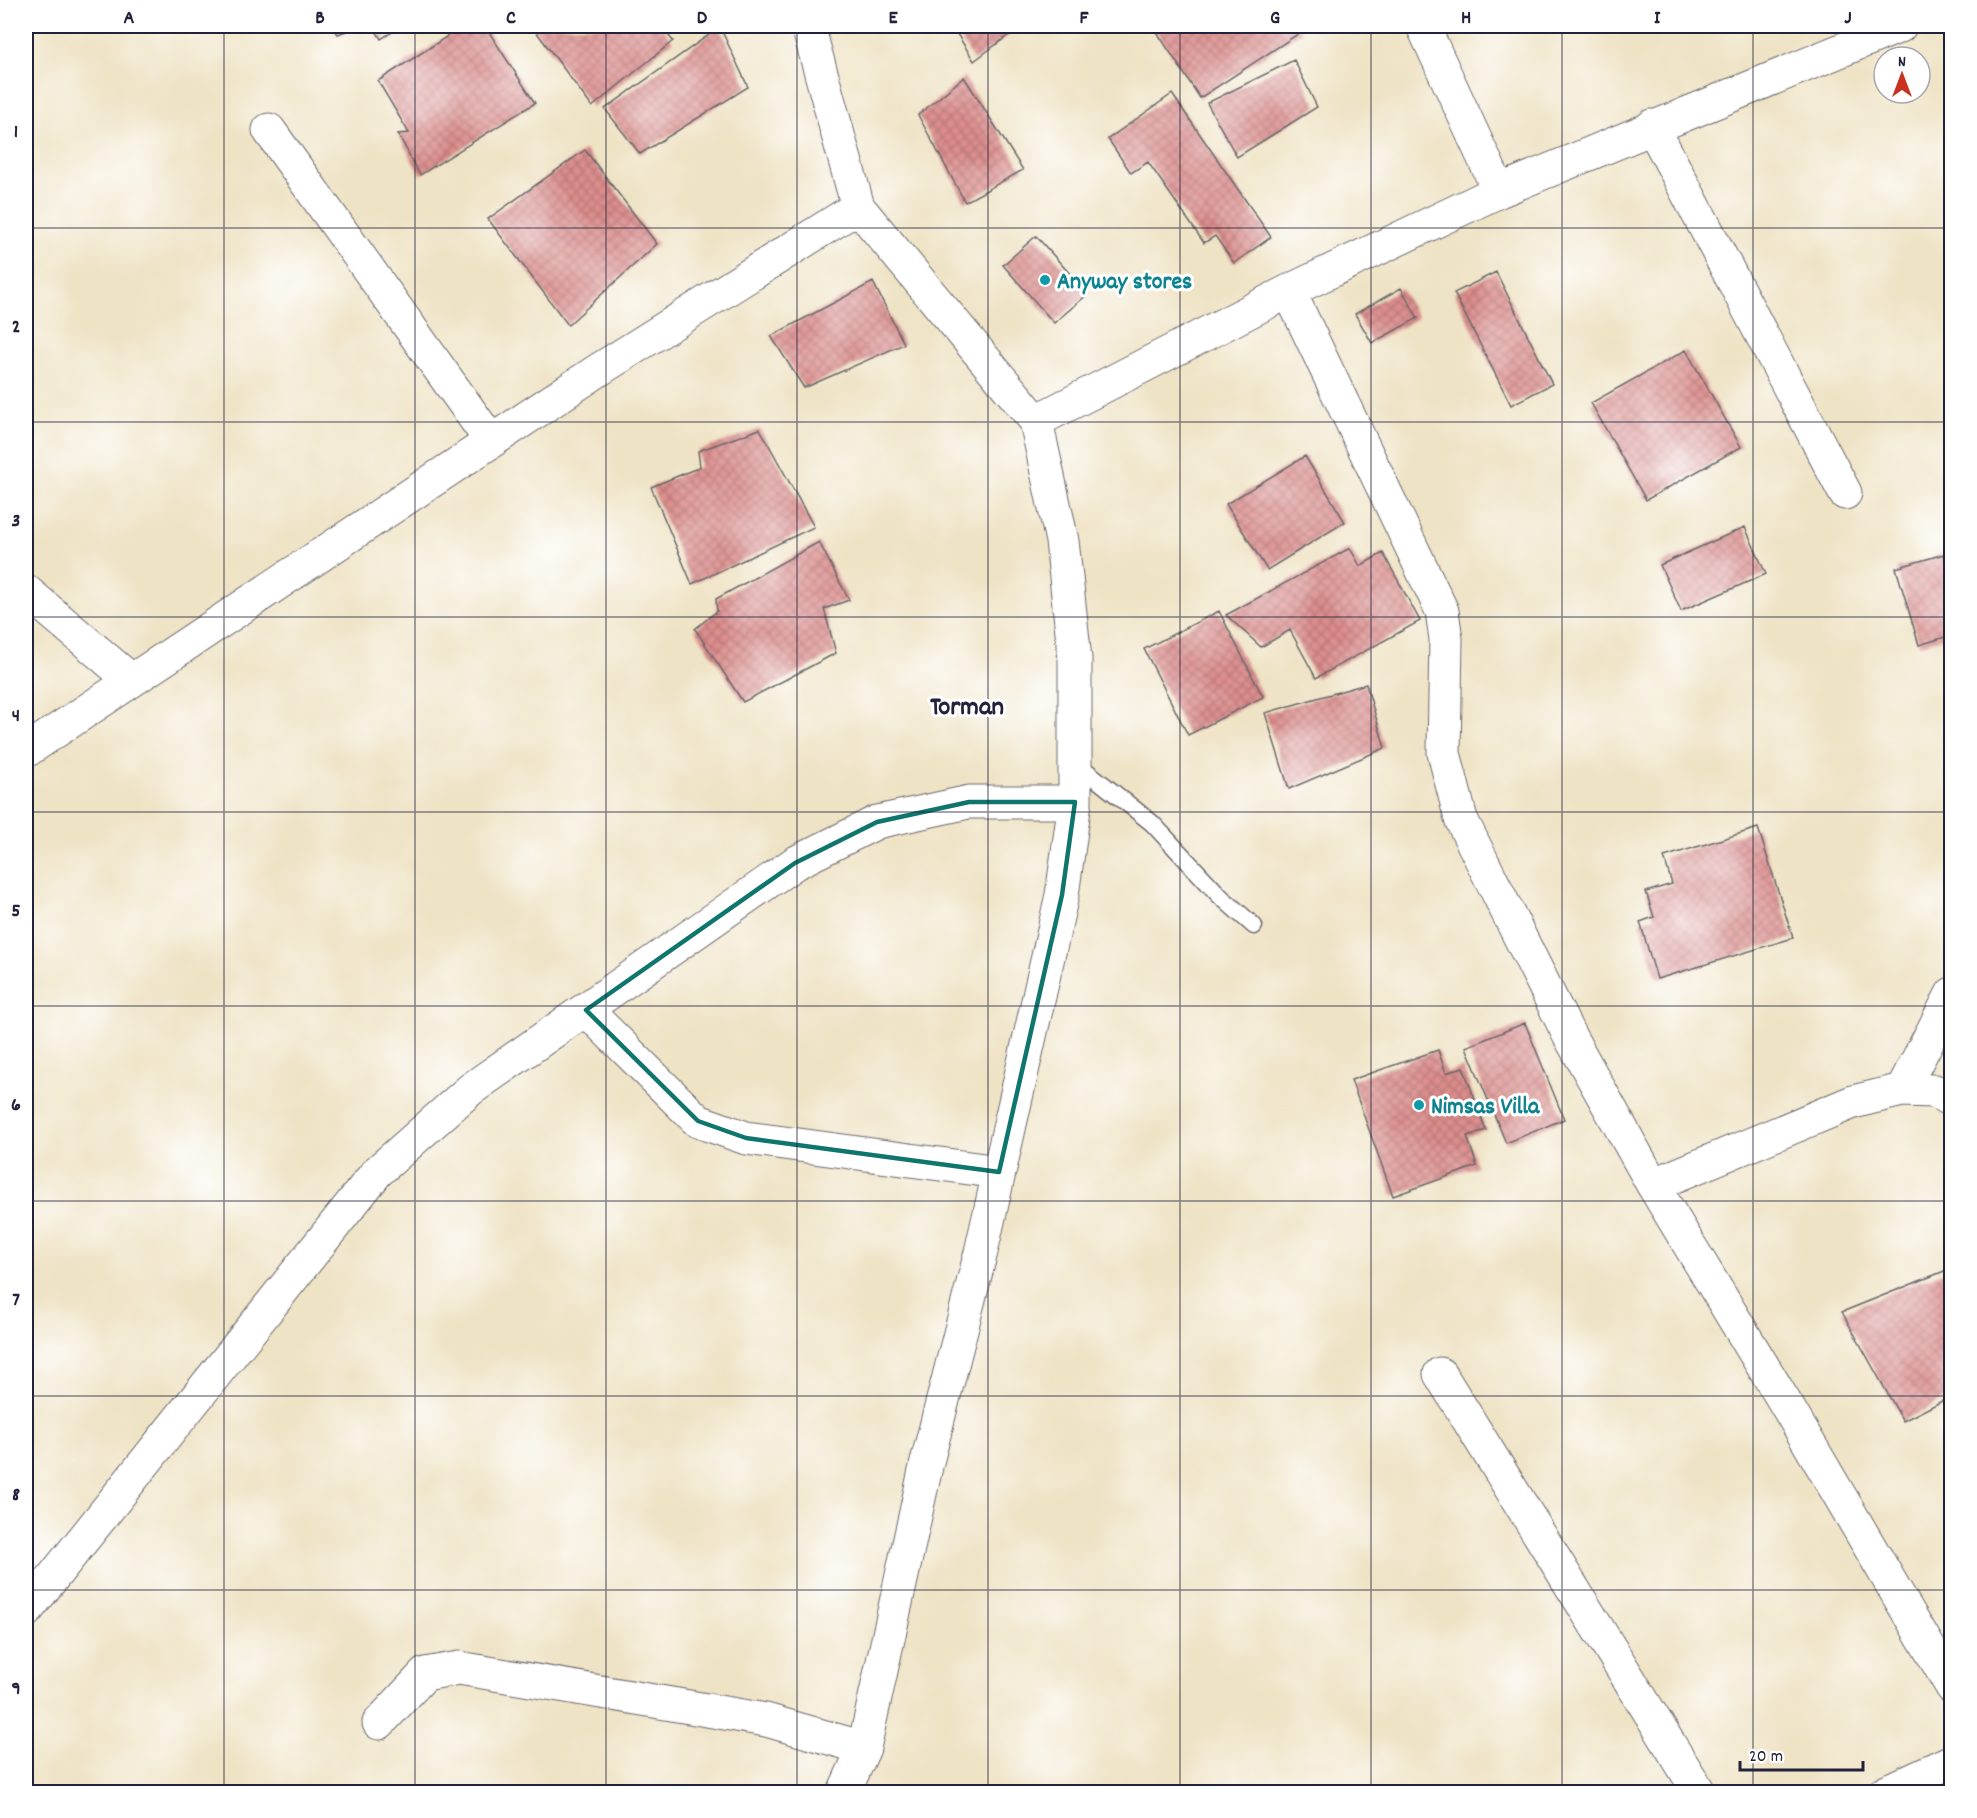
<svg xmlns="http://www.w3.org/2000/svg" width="1977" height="1818" font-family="Dekko,sans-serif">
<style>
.building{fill:url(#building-cross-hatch)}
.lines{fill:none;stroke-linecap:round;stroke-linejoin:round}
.service-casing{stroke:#6a666b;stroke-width:19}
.minor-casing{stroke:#6a666b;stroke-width:35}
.service{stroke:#fff;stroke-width:16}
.minor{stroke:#fff;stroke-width:33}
.marked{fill:none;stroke:#0f766e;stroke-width:4.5;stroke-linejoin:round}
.grid{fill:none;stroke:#22223b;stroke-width:1.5;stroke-opacity:0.55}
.culture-dot{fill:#0f9aa8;stroke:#fff;stroke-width:2}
.labels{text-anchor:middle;stroke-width:6;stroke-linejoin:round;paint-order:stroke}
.culture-label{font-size:24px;font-weight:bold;fill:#0d838f;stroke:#fff;text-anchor:start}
.quarter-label{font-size:27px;font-weight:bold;fill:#22223b;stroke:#fff}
.neatline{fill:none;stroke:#22223b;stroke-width:2}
.grid-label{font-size:20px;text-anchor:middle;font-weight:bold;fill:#22223b}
</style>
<defs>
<pattern id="building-cross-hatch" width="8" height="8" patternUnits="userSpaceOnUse" patternTransform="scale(1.5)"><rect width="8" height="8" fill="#dd8e8d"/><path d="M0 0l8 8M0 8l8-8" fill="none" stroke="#b37474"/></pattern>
</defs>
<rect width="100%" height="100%" fill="#fff"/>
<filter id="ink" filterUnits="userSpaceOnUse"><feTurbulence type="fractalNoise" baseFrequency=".0167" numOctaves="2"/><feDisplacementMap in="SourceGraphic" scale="12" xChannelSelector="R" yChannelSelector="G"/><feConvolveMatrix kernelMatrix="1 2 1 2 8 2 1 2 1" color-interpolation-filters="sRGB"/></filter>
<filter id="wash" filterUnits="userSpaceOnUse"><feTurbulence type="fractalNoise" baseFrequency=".008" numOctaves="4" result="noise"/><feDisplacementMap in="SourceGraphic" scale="24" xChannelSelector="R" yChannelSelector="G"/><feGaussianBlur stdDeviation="1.35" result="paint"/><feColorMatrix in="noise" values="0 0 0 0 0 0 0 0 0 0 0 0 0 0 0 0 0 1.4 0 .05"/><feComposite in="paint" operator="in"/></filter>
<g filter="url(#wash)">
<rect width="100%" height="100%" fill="#efe3c5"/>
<g id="blocks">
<path class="building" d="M 332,26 L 359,26 L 338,34 Z
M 373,26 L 402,26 L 381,39 Z
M 463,26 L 485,26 L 535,103 L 420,175 L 398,134 L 409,133 L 378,81 Z
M 532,26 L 661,26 L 673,41 L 592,107 Z
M 952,26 L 1021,26 L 974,61 Z
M 1153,26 L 1298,26 L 1301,32 L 1200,98 Z
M 720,27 L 748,87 L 640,154 L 605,109 Z
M 1294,60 L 1317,107 L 1237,157 L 1207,103 Z
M 964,77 L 1023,170 L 965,202 L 918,115 Z
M 1172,94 L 1271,237 L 1234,263 L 1215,236 L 1204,243 L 1148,162 L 1131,173 L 1108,139 Z
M 585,150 L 657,244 L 568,325 L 488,219 Z
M 1036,236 L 1088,294 L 1054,323 L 1003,265 Z
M 1496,272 L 1552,384 L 1511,405 L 1454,293 Z
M 873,282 L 904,344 L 804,388 L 771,336 Z
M 1401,288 L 1418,318 L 1372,343 L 1355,314 Z
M 1686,350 L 1741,447 L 1646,500 L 1591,403 Z
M 760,429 L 814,527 L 692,584 L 651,487 L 700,467 L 698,451 Z
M 1305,456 L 1345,522 L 1267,570 L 1226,504 Z
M 1745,527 L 1766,574 L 1681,611 L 1660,565 Z
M 819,542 L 849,600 L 824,609 L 836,653 L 743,702 L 695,629 L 717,611 L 716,599 Z
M 1350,548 L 1360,566 L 1383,553 L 1420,621 L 1316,678 L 1290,630 L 1261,647 L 1226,615 Z
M 1944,554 L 1948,568 L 1952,567 L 1952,635 L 1919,645 L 1896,568 Z
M 1219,611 L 1263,697 L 1188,735 L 1144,649 Z
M 1366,684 L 1385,748 L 1289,789 L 1265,713 Z
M 1758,828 L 1793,938 L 1657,979 L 1640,922 L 1654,917 L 1646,892 L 1672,884 L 1664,857 Z
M 1525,1023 L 1564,1119 L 1506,1143 L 1466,1047 Z
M 1438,1050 L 1446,1073 L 1463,1067 L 1486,1130 L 1467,1136 L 1477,1166 L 1393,1196 L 1351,1080 Z
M 1947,1270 L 1952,1277 L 1952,1396 L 1903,1421 L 1842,1312 Z"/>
</g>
</g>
<g filter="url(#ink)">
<use href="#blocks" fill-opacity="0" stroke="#6a666b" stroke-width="1.5"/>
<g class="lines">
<g class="service-casing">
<path id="service" d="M 1075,762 L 1152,823 L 1220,896 L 1254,926"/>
</g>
<g class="minor-casing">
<path id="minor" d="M 808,26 L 858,207 L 1036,421 L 1062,541 L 1075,659 L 1075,802 L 1062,895 L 981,1252 L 927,1462 L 864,1748 L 844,1792
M 1423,26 L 1499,191
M 1652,126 L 1845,493
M 269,130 L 491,441
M 1289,291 L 1442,611 L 1446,639 L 1444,753 L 1461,819 L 1569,1035 L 1653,1185 L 1787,1406 L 1952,1687
M 1036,421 L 1289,291 L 1499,191 L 1900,26
M 26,591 L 131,680
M 26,751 L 597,371 L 858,207
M 586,1010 L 698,1121 L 746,1138 L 999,1172
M 1902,1090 L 1952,994
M 1653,1185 L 1853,1102 L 1902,1090 L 1935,1091 L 1952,1101
M 1440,1374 L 1699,1792
M 26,1611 L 377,1172 L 471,1089 L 795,863 L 877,822 L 969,802 L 1075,802
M 379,1723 L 425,1674 L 459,1668 L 766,1720 L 864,1748
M 1885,1792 L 1952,1761"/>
</g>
<use href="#service" class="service"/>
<use href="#minor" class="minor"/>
</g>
</g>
<path class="marked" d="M 969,802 L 1075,802 L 1062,895 L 999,1172 L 746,1138 L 698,1121 L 586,1010 L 795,863 L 877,822 Z"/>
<path class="grid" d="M 224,26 L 224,1792M 415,26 L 415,1792M 606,26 L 606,1792M 797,26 L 797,1792M 988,26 L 988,1792M 1180,26 L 1180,1792M 1371,26 L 1371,1792M 1562,26 L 1562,1792M 1753,26 L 1753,1792M 26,228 L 1952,228M 26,422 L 1952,422M 26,617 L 1952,617M 26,812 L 1952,812M 26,1006 L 1952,1006M 26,1201 L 1952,1201M 26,1396 L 1952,1396M 26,1590 L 1952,1590"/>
<g class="culture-dot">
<circle cx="1045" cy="280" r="6"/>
<circle cx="1419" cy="1105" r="6"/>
</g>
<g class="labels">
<g class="culture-label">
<text x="1057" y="288">Anyway stores</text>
<text x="1431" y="1113">Nimsas Villa</text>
</g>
<g class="quarter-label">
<text x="967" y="714">Torman</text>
</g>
</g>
<rect width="1977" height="1818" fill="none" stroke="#fff" stroke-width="66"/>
<g transform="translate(1902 75)"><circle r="28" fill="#ffffff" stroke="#a7a7b1" stroke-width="1.5"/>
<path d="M0-4.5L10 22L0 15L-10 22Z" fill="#c8321e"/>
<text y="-9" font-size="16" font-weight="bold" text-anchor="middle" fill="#22223b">N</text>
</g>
<path d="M1740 1761v9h123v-9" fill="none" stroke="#22223b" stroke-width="3"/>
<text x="1749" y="1761" font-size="18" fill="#22223b" stroke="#ffffff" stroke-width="4.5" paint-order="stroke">20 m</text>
<rect x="33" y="33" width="1911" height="1752" class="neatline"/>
<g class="grid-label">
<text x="129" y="23">A</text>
<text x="320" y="23">B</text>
<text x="511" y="23">C</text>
<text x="702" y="23">D</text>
<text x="893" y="23">E</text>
<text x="1084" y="23">F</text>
<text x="1275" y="23">G</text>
<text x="1466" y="23">H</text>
<text x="1657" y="23">I</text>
<text x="1848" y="23">J</text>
<text x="16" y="137">1</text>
<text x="16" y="332">2</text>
<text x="16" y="526">3</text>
<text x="16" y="721">4</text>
<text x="16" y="916">5</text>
<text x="16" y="1110">6</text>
<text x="16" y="1305">7</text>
<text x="16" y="1500">8</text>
<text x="16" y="1694">9</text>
</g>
</svg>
